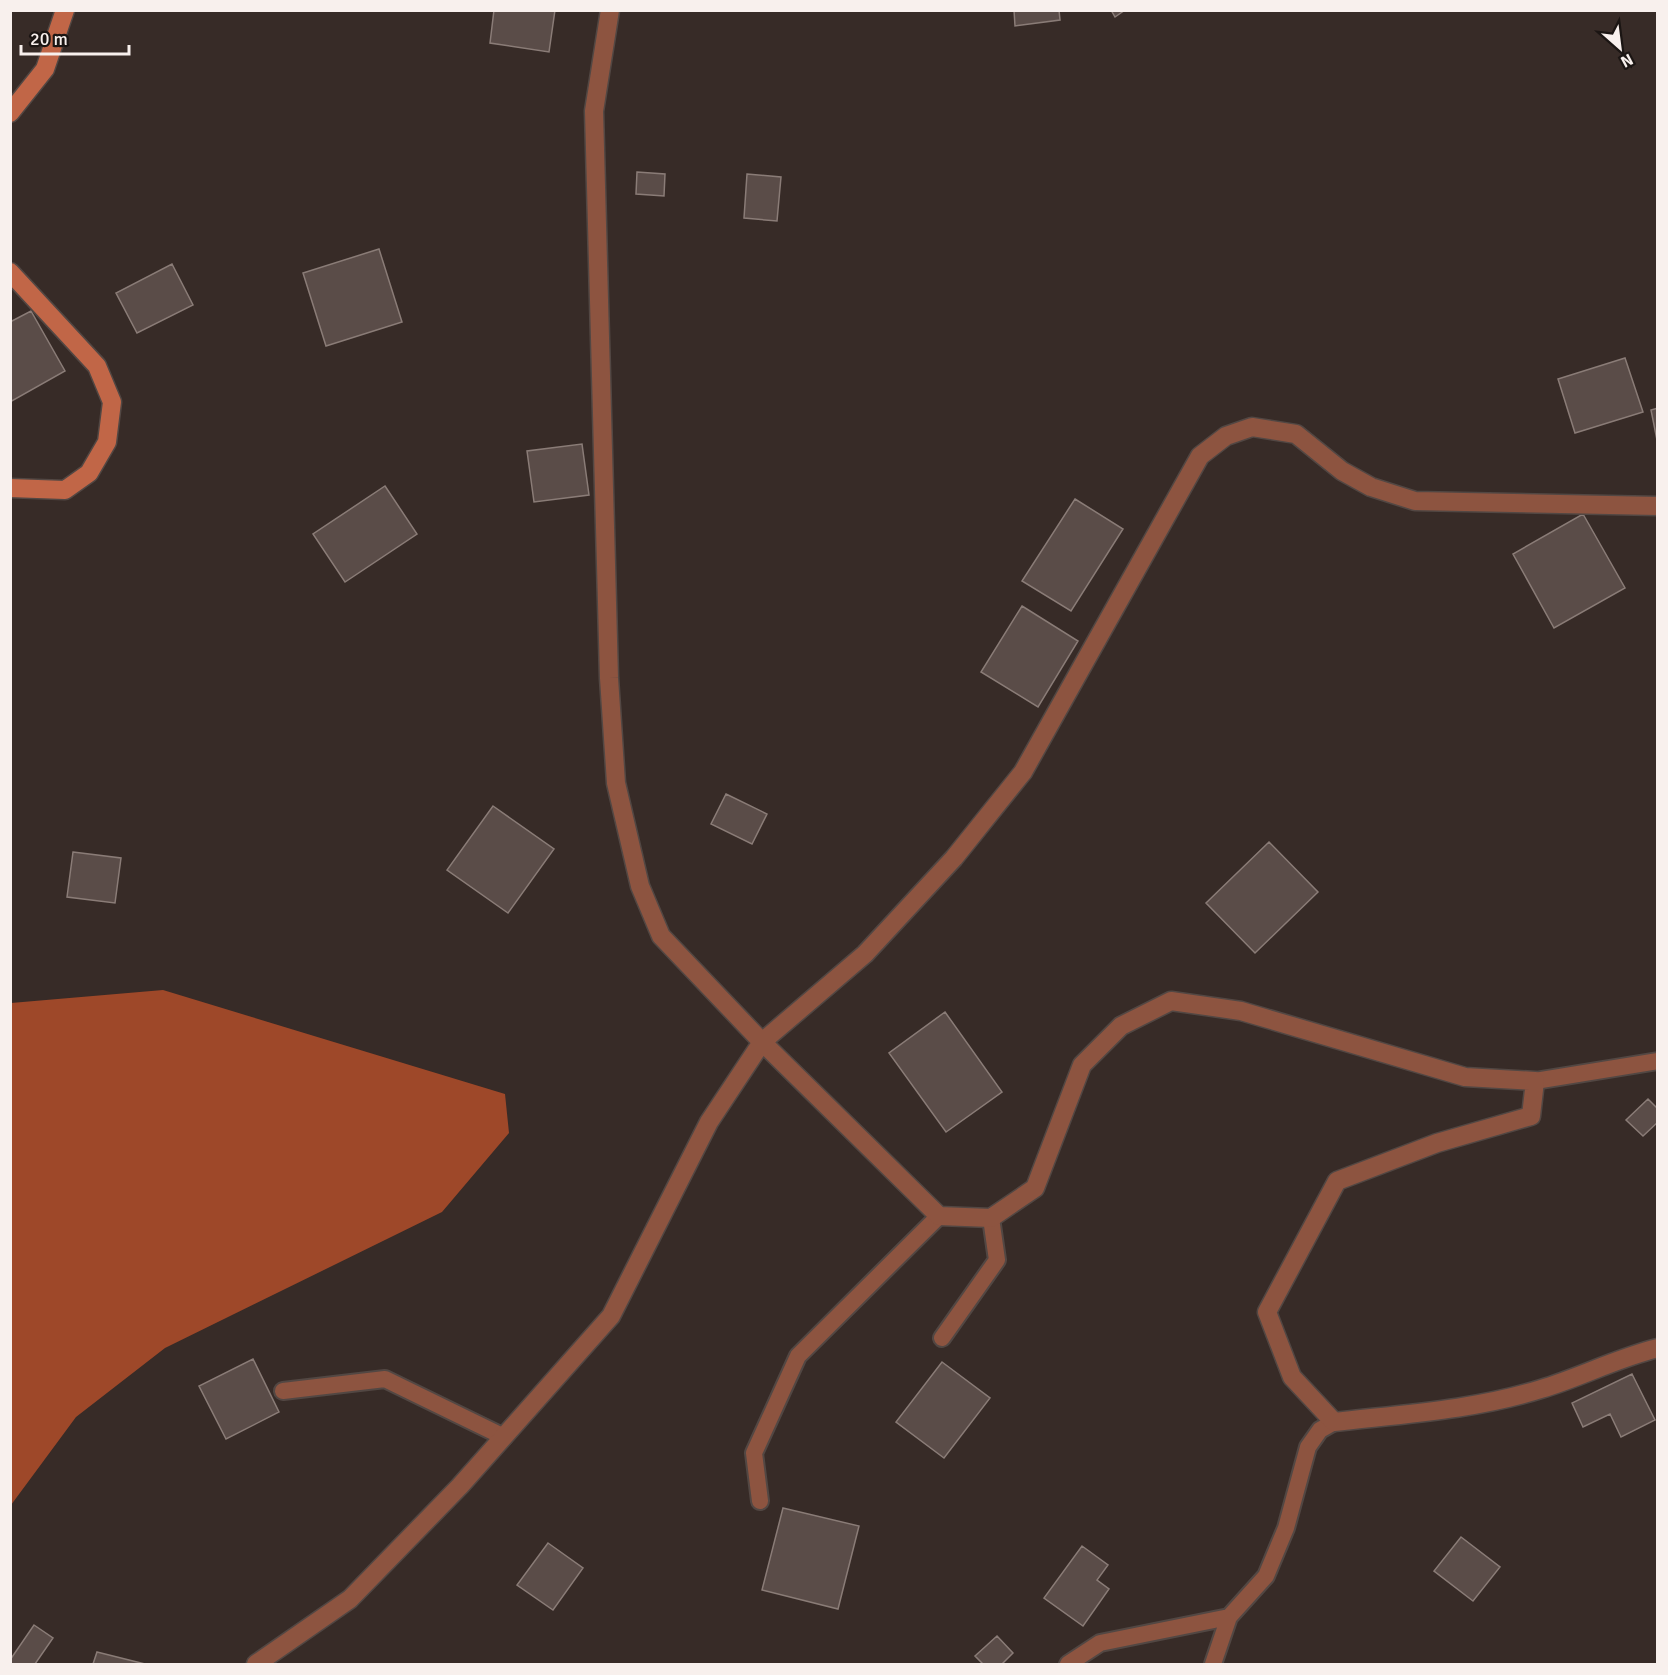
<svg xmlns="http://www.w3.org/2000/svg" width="1668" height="1675" font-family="Signika,sans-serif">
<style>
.forest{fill:#9e4829}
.building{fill:#5a4c48;stroke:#8a7c77;stroke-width:1.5}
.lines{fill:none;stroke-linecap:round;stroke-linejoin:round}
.lane-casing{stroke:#524743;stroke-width:20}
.street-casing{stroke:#524743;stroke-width:21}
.secondary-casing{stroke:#524743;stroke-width:21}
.lane{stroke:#8d5440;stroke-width:16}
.street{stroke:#8d5440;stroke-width:18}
.secondary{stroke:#c16647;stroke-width:18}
</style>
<rect width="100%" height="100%" fill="#372b27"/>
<path class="forest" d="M 163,990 L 505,1094 L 509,1133 L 442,1212 L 165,1348 L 76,1417 L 11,1505 L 11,1003 Z"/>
<path class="building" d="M 494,10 L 555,10 L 549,52 L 490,43 Z
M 1014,10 L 1059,10 L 1060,20 L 1015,26 Z
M 1111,10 L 1125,10 L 1115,17 Z
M 637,172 L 665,174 L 664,196 L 636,194 Z
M 747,174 L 781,177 L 777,221 L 744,218 Z
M 379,249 L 402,322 L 326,346 L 303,273 Z
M 172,264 L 193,305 L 137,333 L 116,293 Z
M 31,311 L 65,371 L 10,402 L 10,322 Z
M 1625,358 L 1643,412 L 1575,433 L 1558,379 Z
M 1658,408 L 1658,445 L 1651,410 Z
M 582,444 L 589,495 L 534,502 L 527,451 Z
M 385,486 L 417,534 L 345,582 L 313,534 Z
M 1075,499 L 1123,529 L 1071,611 L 1022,581 Z
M 1583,514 L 1625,588 L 1554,628 L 1513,554 Z
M 1022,606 L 1078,641 L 1038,707 L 981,672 Z
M 726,794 L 767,814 L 752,844 L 711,824 Z
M 493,806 L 554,849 L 508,913 L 447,870 Z
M 1269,842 L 1318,892 L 1255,953 L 1206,903 Z
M 73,852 L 121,858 L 115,903 L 67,897 Z
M 945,1012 L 1002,1092 L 946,1132 L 889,1053 Z
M 1648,1099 L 1658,1109 L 1658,1122 L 1643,1136 L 1626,1120 Z
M 253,1359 L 279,1412 L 226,1439 L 199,1386 Z
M 942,1362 L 990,1398 L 944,1458 L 896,1422 Z
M 1632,1374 L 1655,1420 L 1621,1437 L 1610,1414 L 1583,1427 L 1572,1403 Z
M 783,1508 L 859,1526 L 838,1609 L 762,1590 Z
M 1461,1537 L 1500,1567 L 1473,1601 L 1434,1571 Z
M 548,1543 L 583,1568 L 553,1610 L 517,1585 Z
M 1082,1546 L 1108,1565 L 1097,1580 L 1109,1589 L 1083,1626 L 1044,1598 Z
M 34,1625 L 53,1638 L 35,1664 L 10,1664 L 10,1660 Z
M 997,1636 L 1013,1653 L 1002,1664 L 983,1664 L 975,1656 Z
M 97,1652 L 145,1664 L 93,1664 Z"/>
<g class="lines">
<g class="lane-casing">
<path id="lane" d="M 1535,1081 L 1658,1061
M 942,1338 L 997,1260 L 991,1218
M 283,1391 L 385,1379 L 504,1437
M 760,1501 L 754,1453 L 798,1356 L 939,1216
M 1068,1664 L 1100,1643 L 1229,1617 L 1266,1576 L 1286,1528 L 1308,1447 L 1320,1430 L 1334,1422
M 1213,1664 L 1229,1617"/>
</g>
<g class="street-casing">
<path id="street" d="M 610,10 L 594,111 L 609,678 L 616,783 L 640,886 L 661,936 L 762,1042 L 939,1216 L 991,1218 L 1035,1188 L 1082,1065 L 1121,1026 L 1171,1001 L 1241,1011 L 1465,1077 L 1535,1081 L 1531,1116 L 1437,1143 L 1337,1181 L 1267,1312 L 1292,1377 L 1334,1422 C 1404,1414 1474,1410 1541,1389 C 1581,1377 1617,1358 1658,1348
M 256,1664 L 350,1599 L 460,1486 L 611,1316 L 709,1122 L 762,1042 L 865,954 L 954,858 L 1023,772 L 1200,456 L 1226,436 L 1252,427 L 1296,434 L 1342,471 L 1371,487 L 1415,501 L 1658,506"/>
</g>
<g class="secondary-casing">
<path id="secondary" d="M 10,113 L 45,69 L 65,10
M 10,272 L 97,366 L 112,402 L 107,442 L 89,473 L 65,490 L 10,488"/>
</g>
<use href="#lane" class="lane"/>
<use href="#street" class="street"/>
<use href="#secondary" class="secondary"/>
</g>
<rect width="1668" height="1675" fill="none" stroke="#f8f0ed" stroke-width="24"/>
<g transform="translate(1620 48) rotate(152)" stroke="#1b1513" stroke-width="4.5" paint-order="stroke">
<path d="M0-4.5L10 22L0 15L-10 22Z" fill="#f8f0ed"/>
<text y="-9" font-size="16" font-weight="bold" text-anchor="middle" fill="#f8f0ed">N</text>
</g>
<path d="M21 45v9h108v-9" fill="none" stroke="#f8f0ed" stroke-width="3"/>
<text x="30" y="45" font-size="18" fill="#f8f0ed" stroke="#1b1513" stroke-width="4.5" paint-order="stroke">20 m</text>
</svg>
